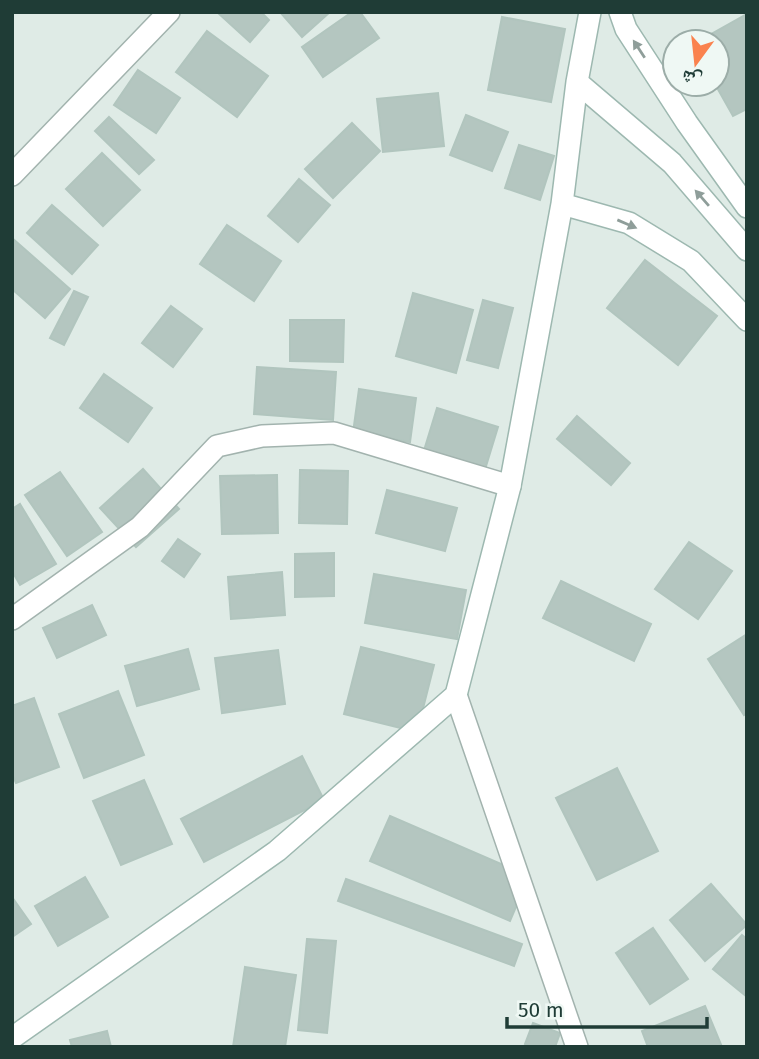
<svg xmlns="http://www.w3.org/2000/svg" width="759" height="1059" font-family="'Fira Sans','Noto Naskh Arabic',sans-serif">
<style>
.building{fill:#b4c6c0;stroke:#b1c5be;stroke-width:2}
.lines{fill:none;stroke-linecap:round;stroke-linejoin:round}
.street-casing{stroke:#a2b3ae;stroke-width:24}
.secondary-casing{stroke:#9db8b0;stroke-width:24}
.street{stroke:#fff;stroke-width:21}
.secondary{stroke:#fff;stroke-width:21}
.oneway{fill:#8f9e9a}
</style>
<rect width="100%" height="100%" fill="#dfebe6"/>
<path class="building" d="M 217,12 L 261,12 L 269,20 L 250,42 Z
M 280,12 L 330,12 L 302,37 Z
M 352,12 L 360,12 L 379,38 L 323,77 L 302,47 Z
M 747,14 L 747,109 L 733,116 L 715,84 L 717,84 L 717,42 L 697,42 Z
M 502,17 L 565,29 L 551,102 L 488,90 Z
M 207,31 L 268,76 L 237,117 L 176,72 Z
M 138,70 L 180,98 L 156,133 L 114,105 Z
M 438,93 L 444,146 L 383,152 L 377,99 Z
M 466,115 L 508,132 L 492,171 L 450,155 Z
M 109,117 L 154,160 L 139,174 L 95,131 Z
M 352,123 L 380,151 L 333,198 L 305,169 Z
M 519,145 L 554,156 L 540,200 L 505,188 Z
M 102,153 L 140,190 L 103,226 L 66,189 Z
M 299,179 L 330,205 L 298,242 L 268,216 Z
M 52,205 L 98,245 L 72,274 L 27,233 Z
M 227,225 L 281,261 L 254,301 L 200,264 Z
M 12,238 L 70,289 L 45,318 L 12,289 Z
M 645,260 L 717,316 L 678,365 L 607,308 Z
M 74,291 L 88,297 L 64,345 L 50,338 Z
M 413,293 L 473,310 L 456,373 L 396,356 Z
M 483,300 L 513,308 L 498,368 L 467,360 Z
M 171,306 L 202,329 L 173,367 L 142,343 Z
M 290,320 L 344,320 L 343,362 L 290,361 Z
M 257,367 L 336,372 L 333,420 L 254,414 Z
M 104,374 L 152,408 L 128,442 L 80,408 Z
M 359,389 L 416,398 L 410,442 L 353,433 Z
M 437,408 L 498,427 L 483,476 L 422,457 Z
M 577,416 L 630,463 L 611,485 L 557,439 Z
M 143,469 L 179,509 L 136,547 L 100,508 Z
M 300,470 L 348,471 L 347,524 L 299,523 Z
M 60,472 L 102,532 L 67,556 L 25,495 Z
M 277,475 L 278,533 L 222,534 L 220,476 Z
M 387,490 L 457,508 L 445,551 L 376,533 Z
M 20,504 L 56,564 L 20,585 L 12,571 L 12,509 Z
M 178,539 L 200,554 L 184,577 L 162,561 Z
M 689,542 L 732,571 L 698,619 L 655,589 Z
M 334,553 L 334,596 L 295,597 L 295,554 Z
M 282,572 L 285,615 L 231,619 L 228,577 Z
M 374,574 L 466,590 L 457,639 L 365,623 Z
M 561,581 L 651,624 L 634,661 L 543,618 Z
M 92,605 L 106,635 L 57,658 L 43,628 Z
M 747,634 L 747,713 L 744,715 L 708,659 Z
M 361,647 L 434,665 L 417,732 L 344,714 Z
M 188,649 L 199,689 L 137,706 L 125,666 Z
M 278,650 L 285,704 L 222,713 L 215,658 Z
M 118,691 L 144,755 L 84,778 L 59,714 Z
M 34,698 L 59,767 L 16,783 L 12,774 L 12,706 Z
M 302,756 L 324,800 L 204,862 L 181,819 Z
M 617,768 L 658,851 L 597,880 L 556,798 Z
M 144,780 L 172,844 L 121,865 L 93,801 Z
M 390,816 L 529,876 L 510,921 L 370,861 Z
M 85,877 L 108,917 L 58,946 L 35,906 Z
M 346,879 L 522,944 L 514,966 L 338,901 Z
M 711,884 L 747,925 L 705,961 L 670,920 Z
M 12,897 L 31,924 L 12,937 Z
M 653,928 L 688,979 L 650,1004 L 616,953 Z
M 742,935 L 747,939 L 747,997 L 713,969 Z
M 307,939 L 336,941 L 327,1033 L 298,1030 Z
M 245,967 L 296,975 L 285,1047 L 233,1047 Z
M 705,1006 L 722,1047 L 648,1047 L 642,1031 Z
M 533,1023 L 560,1033 L 555,1047 L 531,1047 L 525,1044 Z
M 107,1031 L 111,1047 L 72,1047 L 70,1040 Z"/>
<g class="lines">
<g class="street-casing">
<path id="street" d="M 12,175 L 169,12
M 12,619 L 140,527 L 217,446 L 262,436 L 334,433 L 510,486
M 456,695 L 577,1047"/>
</g>
<g class="secondary-casing">
<path id="secondary" d="M 620,12 L 626,29 L 687,123 L 747,207
M 577,82 L 672,163 L 747,250
M 562,204 L 629,223 L 691,261 L 747,320
M 12,1038 L 277,851 L 456,695 L 510,486 L 562,204 L 577,82 L 590,12"/>
</g>
<use href="#street" class="street"/>
<use href="#secondary" class="secondary"/>
</g>
<defs><path id="oneway-solid" d="M-6-.8H1V-3.2L6.5 0L1 3.2V.8H-6Z" transform="scale(1.75)"/></defs>
<g class="oneway">
<use href="#oneway-solid" transform="translate(639 49) rotate(-123)"/>
<use href="#oneway-solid" transform="translate(702 198) rotate(-131)"/>
<use href="#oneway-solid" transform="translate(627 224) rotate(23)"/>
</g>
<rect width="759" height="1059" fill="none" stroke="#1f3c36" stroke-width="28"/>
<g transform="translate(696 63) rotate(195)"><circle r="33" fill="#eff8f4" stroke="#9cada8" stroke-width="2"/>
<path d="M0-5L12 26L0 18L-12 26Z" fill="#fa824e"/>
<text y="-10" font-size="19" font-weight="bold" text-anchor="middle" fill="#1f3c36">ش</text>
</g>
<path d="M507 1017v10h200v-10" fill="none" stroke="#1f3c36" stroke-width="3.5"/>
<text x="518" y="1017" font-size="21" fill="#1f3c36" stroke="#eff8f4" stroke-width="5" paint-order="stroke">50 m</text>
</svg>
